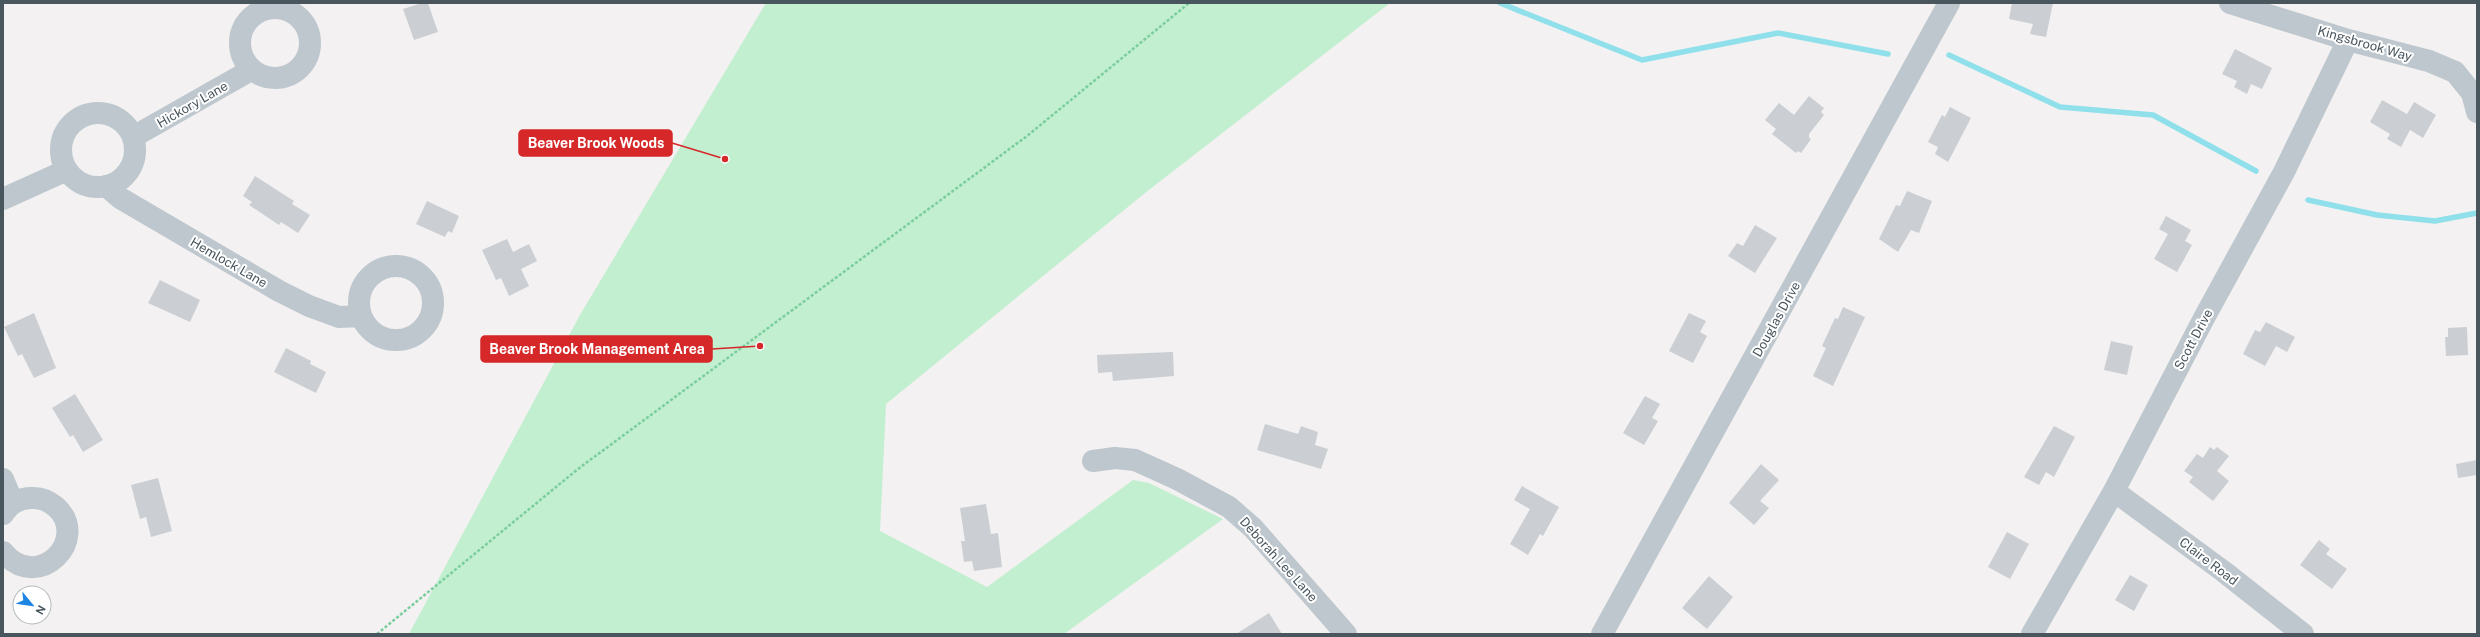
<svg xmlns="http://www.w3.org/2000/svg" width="2480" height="637" font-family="'Public Sans',sans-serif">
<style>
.green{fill:#c2efcf}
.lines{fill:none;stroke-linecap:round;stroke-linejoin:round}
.stream{stroke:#90e0eb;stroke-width:5.5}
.building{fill:#cbcfd3}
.path{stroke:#7acd9d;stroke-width:2.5;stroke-dasharray:3 2;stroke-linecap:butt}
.minor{stroke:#bdc7cd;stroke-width:22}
.labels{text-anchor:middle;stroke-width:4;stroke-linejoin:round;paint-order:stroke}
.street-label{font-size:13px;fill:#49565e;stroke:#fff}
.leader{fill:none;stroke:#d62828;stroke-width:1.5}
.callout-dot{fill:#d62828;stroke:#fff;stroke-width:1.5}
.callout{fill:#d62828;stroke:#d62828;stroke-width:1.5}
.callout-label{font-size:14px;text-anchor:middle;font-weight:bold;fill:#fff}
</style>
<rect width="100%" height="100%" fill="#f3f1f1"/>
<path class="green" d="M 766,3 L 1390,3 L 1145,193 L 886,404 L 880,531 L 987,587 L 1133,480 L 1149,483 L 1223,519 L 1064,634 L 409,634 L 580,315 Z"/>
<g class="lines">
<path class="stream" d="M 1500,3 L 1642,60 L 1778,33 L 1888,54
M 1949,55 L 2060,107 L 2153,115 L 2256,171
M 2308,200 L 2377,215 L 2435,221 L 2477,213"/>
</g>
<path class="building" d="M 422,3 L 428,3 L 438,32 L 414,40 L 403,9 Z
M 2012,3 L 2053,3 L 2046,37 L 2030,34 L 2033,24 L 2009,19 Z
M 2235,49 L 2272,68 L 2262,89 L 2251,84 L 2247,94 L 2234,87 L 2237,81 L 2222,74 Z
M 1809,96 L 1824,108 L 1821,112 L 1824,115 L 1809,134 L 1809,138 L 1811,139 L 1801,153 L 1798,151 L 1796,153 L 1772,134 L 1776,129 L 1765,120 L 1779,103 L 1794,115 Z
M 2382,100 L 2407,114 L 2414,102 L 2436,115 L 2423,138 L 2410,130 L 2401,147 L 2387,139 L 2390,134 L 2370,122 Z
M 1950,107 L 1971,118 L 1948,162 L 1935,154 L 1938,147 L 1928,142 L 1942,115 L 1945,117 Z
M 255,176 L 294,201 L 292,204 L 310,215 L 298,233 L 281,222 L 279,225 L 249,205 L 252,202 L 243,196 Z
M 1907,191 L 1932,201 L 1919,233 L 1911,230 L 1898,252 L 1879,239 L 1896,205 L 1900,206 Z
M 427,201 L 459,216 L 452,233 L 448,231 L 445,237 L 416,224 Z
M 2166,216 L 2191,230 L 2185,241 L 2192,245 L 2177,272 L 2154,259 L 2168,234 L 2159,229 Z
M 1755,225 L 1777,238 L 1755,273 L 1728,256 L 1737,243 L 1743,246 Z
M 507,239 L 513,252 L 529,244 L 537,261 L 521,269 L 529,286 L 509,296 L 501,278 L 496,280 L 482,250 Z
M 160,280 L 200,300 L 190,322 L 148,303 Z
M 1843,307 L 1865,317 L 1833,386 L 1813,376 L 1826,348 L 1822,346 L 1835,318 L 1838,319 Z
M 34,313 L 56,368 L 34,378 L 22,354 L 18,356 L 4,327 Z
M 1689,313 L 1706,321 L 1700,332 L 1707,336 L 1693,363 L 1669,351 Z
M 2266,322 L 2295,337 L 2287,352 L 2276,346 L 2265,366 L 2243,354 L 2255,330 L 2260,332 Z
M 2467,327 L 2468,355 L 2446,356 L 2445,337 L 2448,337 L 2448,328 Z
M 2111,341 L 2133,346 L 2127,375 L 2104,370 Z
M 286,348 L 311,361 L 310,364 L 326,372 L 316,393 L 274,372 Z
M 1173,352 L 1174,376 L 1113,381 L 1112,372 L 1098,373 L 1097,355 Z
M 75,394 L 103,440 L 83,452 L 73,435 L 70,437 L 52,408 Z
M 1645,396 L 1660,404 L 1652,418 L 1658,421 L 1644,445 L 1623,433 Z
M 1265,424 L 1298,434 L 1301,426 L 1318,432 L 1315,445 L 1328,449 L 1321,469 L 1257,450 Z
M 2054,426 L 2075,437 L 2054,477 L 2046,472 L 2039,485 L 2024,477 Z
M 2210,447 L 2214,450 L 2217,447 L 2229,456 L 2217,471 L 2229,481 L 2213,501 L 2189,482 L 2193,477 L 2184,471 L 2197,454 L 2203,458 Z
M 2477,460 L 2477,475 L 2458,478 L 2456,464 Z
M 1761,464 L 1779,480 L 1760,501 L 1769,508 L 1754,525 L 1729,503 Z
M 158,478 L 172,531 L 151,537 L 146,517 L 140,519 L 131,485 Z
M 1522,486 L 1559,507 L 1543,536 L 1540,534 L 1528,555 L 1510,544 L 1530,509 L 1514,500 Z
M 986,504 L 991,534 L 998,533 L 1002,567 L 974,571 L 972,561 L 964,562 L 961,541 L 965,541 L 960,508 Z
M 2007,532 L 2029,544 L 2010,579 L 1988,567 Z
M 2319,540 L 2330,549 L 2326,554 L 2347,569 L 2332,589 L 2300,565 Z
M 2130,575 L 2148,585 L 2134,611 L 2115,600 Z
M 1709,576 L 1733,597 L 1707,629 L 1682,608 Z
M 1269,613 L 1282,634 L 1236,634 Z"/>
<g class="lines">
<path class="path" d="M 377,634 L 578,469 L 1027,136 L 1189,3"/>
<path class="minor" d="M 2230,3 L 2348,40 L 2429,61 L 2455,72 L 2472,93 L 2477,112
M240 43a35 35 0 1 1 70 0a35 35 0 1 1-70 0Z
M61 150a37 37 0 1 1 74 0a37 37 0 1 1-74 0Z
M 133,137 L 251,70
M 106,186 L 120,198 L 279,291 L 309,306 L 339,317 L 361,316
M 3,199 L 67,170
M359 303a37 37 0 1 1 74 0a37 37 0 1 1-74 0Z
M 1093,461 L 1115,458 L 1135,460 L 1177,479 L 1229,507 L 1253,528 L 1346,634
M 3,479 L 13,503
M 2114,491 L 2223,571 L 2303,634
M 3,514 C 10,503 21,497 34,498 C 43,498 50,502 56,507 C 91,539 38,594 3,552
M 1602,634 L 1949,3
M 2032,634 L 2114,491 L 2204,318 L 2284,172 L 2348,40"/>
</g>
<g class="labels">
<g class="street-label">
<text transform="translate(2365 43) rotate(16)" y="5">Kingsbrook Way</text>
<text transform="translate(192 104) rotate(-30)" y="5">Hickory Lane</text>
<text transform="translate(229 262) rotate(30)" y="5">Hemlock Lane</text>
<text transform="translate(1776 319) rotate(-61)" y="5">Douglas Drive</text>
<text transform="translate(2193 339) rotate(-62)" y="5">Scott Drive</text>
<text transform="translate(1279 559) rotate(48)" y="5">Deborah Lee Lane</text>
<text transform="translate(2209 561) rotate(37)" y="5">Claire Road</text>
</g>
</g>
<path class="leader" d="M725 159L672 143M760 346L712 349"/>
<g class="callout-dot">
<circle cx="725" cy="159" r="4"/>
<circle cx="760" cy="346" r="4"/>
</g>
<g class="callout">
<rect x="519" y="130" width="153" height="26" rx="4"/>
<rect x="481" y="336" width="231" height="26" rx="4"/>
</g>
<g class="callout-label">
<text x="596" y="148">Beaver Brook Woods</text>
<text x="597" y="354">Beaver Brook Management Area</text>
</g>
<rect width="2480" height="637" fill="none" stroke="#49565e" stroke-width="8"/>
<g transform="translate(32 605) rotate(119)"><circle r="19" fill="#ffffff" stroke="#b6bbbf"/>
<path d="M0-3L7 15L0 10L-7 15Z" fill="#1d84e1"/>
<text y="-6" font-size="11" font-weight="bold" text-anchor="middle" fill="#49565e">N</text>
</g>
</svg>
